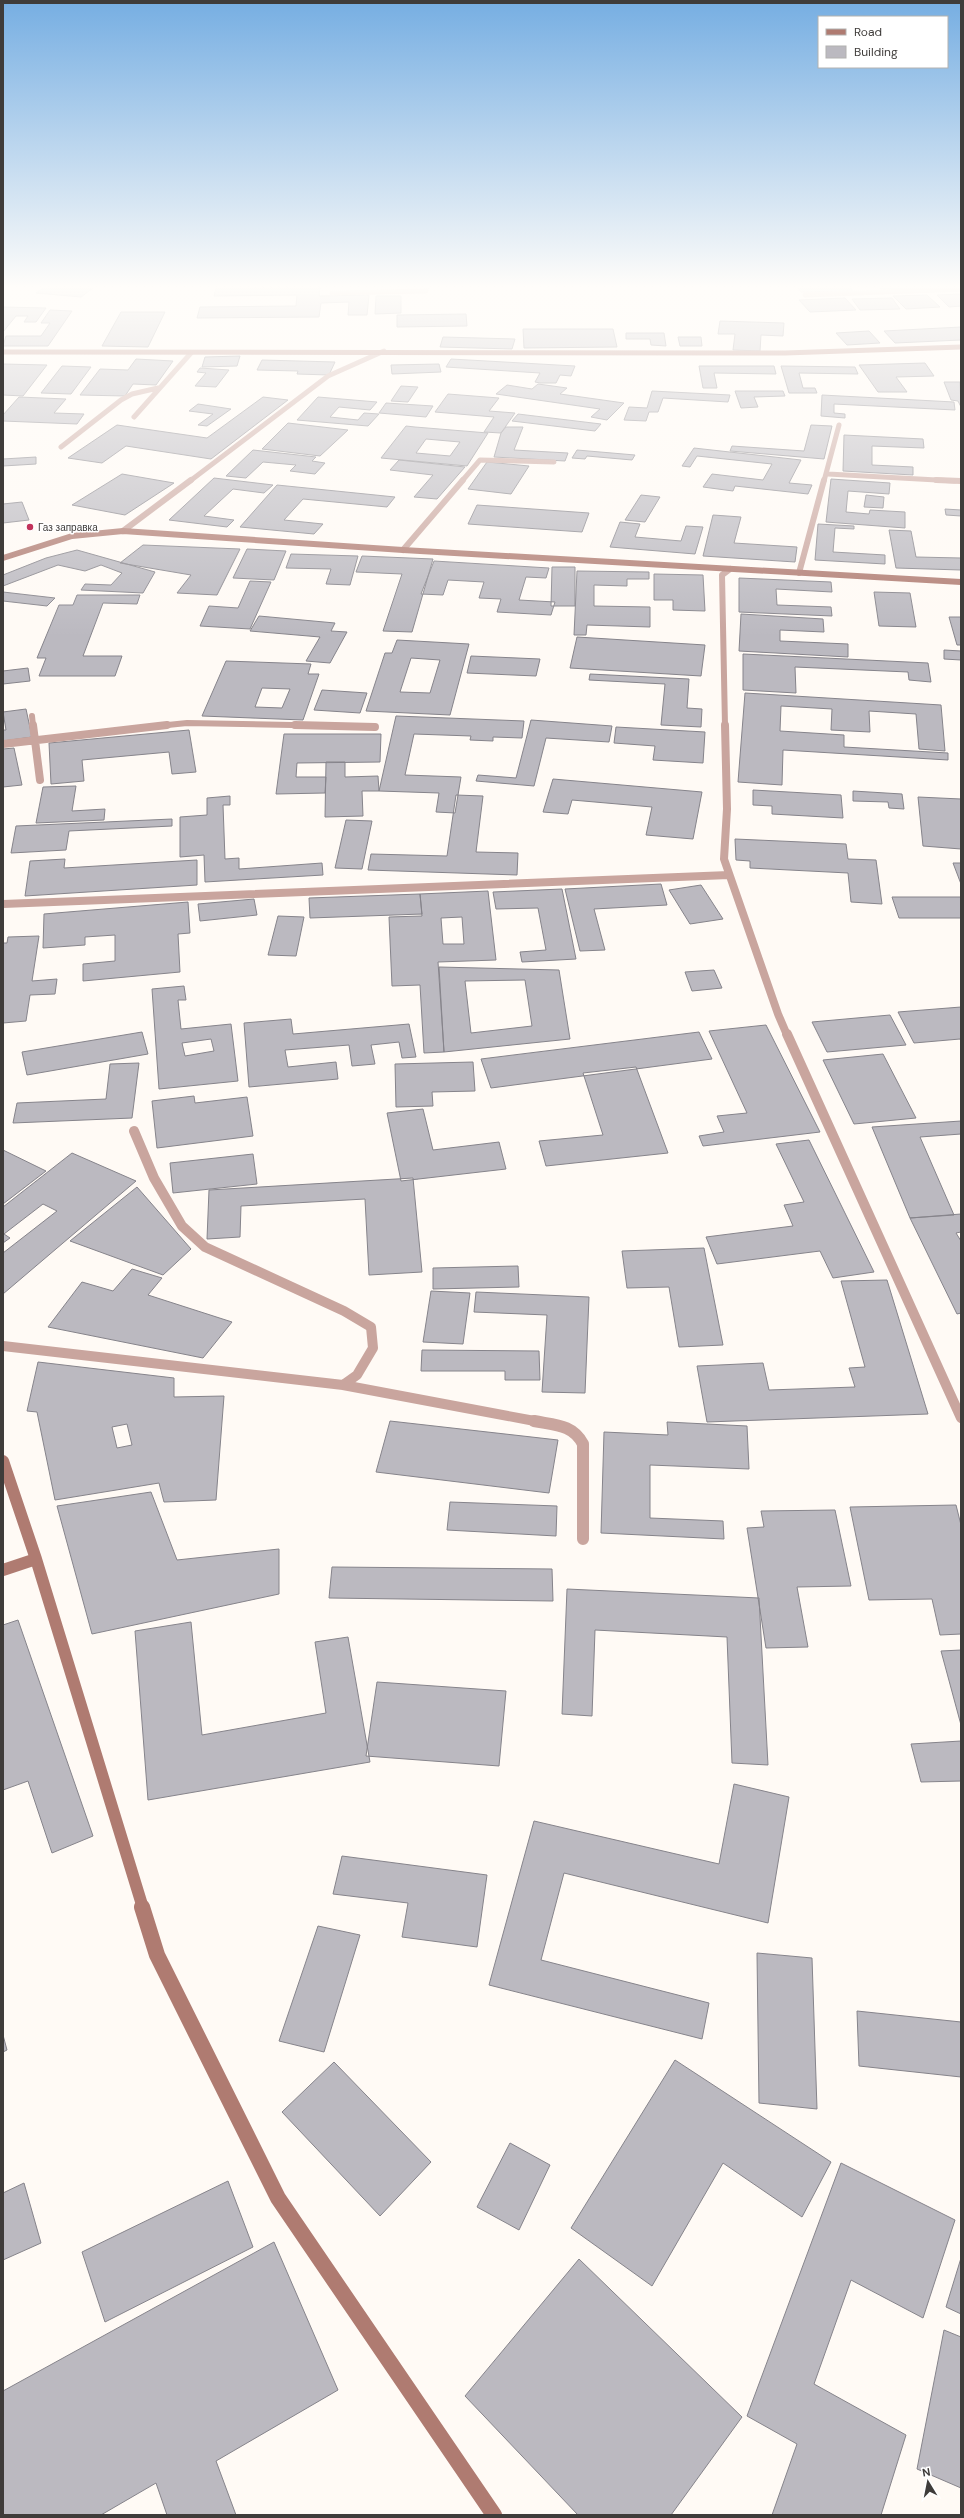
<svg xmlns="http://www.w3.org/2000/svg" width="964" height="2518" font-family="'DM Sans',sans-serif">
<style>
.building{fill:#bbb9c0;stroke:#86848b;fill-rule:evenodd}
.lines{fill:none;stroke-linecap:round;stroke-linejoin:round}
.street-far4{stroke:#c9a59e;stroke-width:5}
.street-far3{stroke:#c9a59e;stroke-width:6}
.street-far2{stroke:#c9a59e;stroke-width:8}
.street-far1{stroke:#c9a59e;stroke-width:10}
.street{stroke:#c9a59e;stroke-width:12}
.secondary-far3{stroke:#af7b71;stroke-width:5}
.secondary-far2{stroke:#af7b71;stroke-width:6}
.secondary-far1{stroke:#af7b71;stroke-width:12}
.secondary{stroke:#af7b71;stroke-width:16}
.poi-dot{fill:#c2335b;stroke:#fff;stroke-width:1.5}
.labels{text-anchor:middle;stroke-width:3;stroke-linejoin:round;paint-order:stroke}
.far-poi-label{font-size:10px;fill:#3f3c3a;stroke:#fff;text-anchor:start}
</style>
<rect width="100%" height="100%" fill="#fffaf5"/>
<path class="building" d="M 48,285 L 97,285 L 81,297 L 36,293 Z
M 796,285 L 849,285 L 853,291 L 801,292 Z
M 877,285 L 908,285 L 912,288 L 882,289 Z
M 320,287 L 319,296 L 369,295 L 367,315 L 348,315 L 349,302 L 321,303 L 319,317 L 197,318 L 200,307 L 296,306 L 297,295 L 214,296 L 216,288 Z
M 961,294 L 961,306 L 949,307 L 937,295 Z
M 927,295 L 940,307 L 906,309 L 893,296 Z
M 376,296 L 401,296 L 401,313 L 375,314 Z
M 845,298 L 856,310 L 810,312 L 799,300 Z
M 892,298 L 900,309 L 860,310 L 852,299 Z
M 3,307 L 46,308 L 36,322 L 24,322 L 28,316 L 16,316 L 3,332 Z
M 50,310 L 72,311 L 48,346 L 3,346 L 6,336 L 41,336 L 50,323 L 41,323 Z
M 121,312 L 165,312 L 148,347 L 102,346 Z
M 466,314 L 467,326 L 397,327 L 397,315 Z
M 720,321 L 784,323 L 783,336 L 761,335 L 760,351 L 733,350 L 735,334 L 718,334 Z
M 961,327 L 961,340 L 895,343 L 884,331 Z
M 523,329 L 613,329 L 617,347 L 524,348 Z
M 869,331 L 880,343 L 847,345 L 836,333 Z
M 626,333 L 664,333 L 666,346 L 651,345 L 650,339 L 626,339 Z
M 443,337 L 515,339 L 512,349 L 440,347 Z
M 678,337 L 701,337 L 702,346 L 680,346 Z
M 240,356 L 237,366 L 202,367 L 205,357 Z
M 136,359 L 173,361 L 156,385 L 133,384 L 125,396 L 80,395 L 100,369 L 128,370 Z
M 451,359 L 575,366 L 571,376 L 560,375 L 556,383 L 540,383 L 535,382 L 540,373 L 446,367 Z
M 262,360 L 335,362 L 329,375 L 297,374 L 298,371 L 257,370 Z
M 925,363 L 934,376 L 896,377 L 907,392 L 878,392 L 859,365 Z
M 3,364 L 47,365 L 23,396 L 3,395 Z
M 439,364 L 441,372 L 392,374 L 391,365 Z
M 62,366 L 91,367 L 71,394 L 41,393 Z
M 699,366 L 774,366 L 776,374 L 714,373 L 717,388 L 703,388 Z
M 781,366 L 855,367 L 858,374 L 799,373 L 803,388 L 815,388 L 817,393 L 789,393 Z
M 200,368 L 229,370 L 216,387 L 195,386 L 206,373 L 197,372 Z
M 944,382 L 960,382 L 961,407 L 958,401 L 951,400 Z
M 538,384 L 567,388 L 560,394 L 624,403 L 607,420 L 591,417 L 600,409 L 496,394 L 507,385 L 532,389 Z
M 401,386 L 418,387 L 408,402 L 391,401 Z
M 652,391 L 730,395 L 728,402 L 663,398 L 658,412 L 649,412 L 646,421 L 624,420 L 629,407 L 647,408 Z
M 735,391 L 783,391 L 785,396 L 754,397 L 758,407 L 741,408 Z
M 448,394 L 499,398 L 489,411 L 515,413 L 501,433 L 484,432 L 494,417 L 435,412 Z
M 822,395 L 954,402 L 955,410 L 834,404 L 834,413 L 845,414 L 845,418 L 821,416 Z
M 19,397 L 66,399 L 54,413 L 84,414 L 77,424 L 3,421 L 3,415 Z
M 263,397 L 288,400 L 211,459 L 126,446 L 102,463 L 68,458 L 117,425 L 207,438 Z
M 318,397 L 377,402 L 370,410 L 339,407 L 330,417 L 358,420 L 364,413 L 379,414 L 368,426 L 297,420 Z
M 386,403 L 433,406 L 426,417 L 379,413 Z
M 198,404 L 231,409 L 207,426 L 198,425 L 213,414 L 189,411 Z
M 518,414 L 601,424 L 595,431 L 512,421 Z
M 288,423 L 348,430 L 320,456 L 262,449 Z
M 811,425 L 832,426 L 824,459 L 730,451 L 732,446 L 804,451 Z
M 406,426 L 415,427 L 488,433 L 467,466 L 381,458 ZM 426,439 L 460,442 L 450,456 L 416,453 Z
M 506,427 L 523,427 L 514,450 L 568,453 L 565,461 L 494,457 L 501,433 Z
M 844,435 L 923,439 L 924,448 L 872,446 L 872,465 L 913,467 L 913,475 L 843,471 Z
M 694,448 L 801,460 L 789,483 L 812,485 L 808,494 L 735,486 L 733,491 L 703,487 L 712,474 L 763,480 L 772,464 L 697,456 L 690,467 L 682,466 Z
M 253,450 L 316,457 L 312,461 L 325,463 L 315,474 L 290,471 L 296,465 L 263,462 L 246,478 L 226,476 Z
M 577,450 L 635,455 L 632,460 L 587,456 L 585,459 L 572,458 Z
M 36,457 L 36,464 L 3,466 L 3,459 Z
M 399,460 L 465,467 L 437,499 L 414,497 L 433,475 L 390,470 Z
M 487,462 L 529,466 L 511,494 L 468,489 Z
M 122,474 L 174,483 L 125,515 L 72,505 Z
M 214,478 L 273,485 L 264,493 L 233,489 L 204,516 L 234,520 L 227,527 L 169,520 Z
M 831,479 L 890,483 L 889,494 L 848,491 L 846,512 L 869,514 L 870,510 L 905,512 L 905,528 L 826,522 Z
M 277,485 L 395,497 L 387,507 L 303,499 L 284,520 L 323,524 L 314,534 L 240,527 Z
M 641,495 L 660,497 L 645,522 L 625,520 Z
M 866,495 L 884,497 L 883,508 L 864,507 Z
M 22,502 L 29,520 L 3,523 L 3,504 Z
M 477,505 L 589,513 L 582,532 L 468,524 Z
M 945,509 L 961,510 L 961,516 L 946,515 Z
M 713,515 L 741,517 L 734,543 L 797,547 L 795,562 L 703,556 Z
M 620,522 L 640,524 L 635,537 L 681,541 L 686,526 L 703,527 L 695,554 L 610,547 Z
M 818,524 L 854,526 L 854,529 L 835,528 L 833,552 L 885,555 L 885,564 L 815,560 Z
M 889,530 L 911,531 L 916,557 L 961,558 L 961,570 L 896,568 Z
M 143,545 L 240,549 L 217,595 L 177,593 L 191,575 L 120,563 Z
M 247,549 L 286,551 L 274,580 L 233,578 Z
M 77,550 L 155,572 L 143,593 L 81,590 L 85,584 L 111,585 L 122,573 L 101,565 L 85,571 L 58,565 L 3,586 L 3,575 L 46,558 Z
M 291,554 L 358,556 L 350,585 L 326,584 L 331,569 L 286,568 Z
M 362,556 L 433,559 L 412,632 L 383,631 L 402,574 L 356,572 Z
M 434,561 L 549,568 L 546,578 L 526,577 L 519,600 L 555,602 L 551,615 L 497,612 L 501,599 L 479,598 L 484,582 L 448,580 L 443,595 L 421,594 Z
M 552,567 L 575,567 L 575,606 L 551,606 Z
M 577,571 L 649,572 L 649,579 L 627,579 L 627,586 L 594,585 L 594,606 L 650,607 L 650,627 L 587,625 L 586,635 L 574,635 Z
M 654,574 L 703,575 L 705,611 L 673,610 L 673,600 L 654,600 Z
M 739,578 L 831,582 L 832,592 L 776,589 L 777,605 L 831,607 L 832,616 L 739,612 Z
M 250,581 L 271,582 L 250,629 L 200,626 L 209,606 L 238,608 Z
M 3,592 L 55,598 L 47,606 L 3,601 Z
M 874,592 L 910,593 L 916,627 L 879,626 Z
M 77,595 L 140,595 L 137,604 L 103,603 L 83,656 L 122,656 L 115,676 L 39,676 L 46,658 L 37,658 L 59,605 L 73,605 Z
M 741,614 L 823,619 L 824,632 L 780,630 L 780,641 L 848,644 L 848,657 L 739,651 Z
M 259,616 L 335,623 L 331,631 L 347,632 L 330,663 L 306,661 L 320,637 L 250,631 Z
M 949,617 L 961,617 L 961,645 L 957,645 Z
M 577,637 L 705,645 L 701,676 L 570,668 Z
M 397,640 L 469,644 L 450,715 L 366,711 L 385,653 L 392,653 ZM 411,658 L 440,660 L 430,693 L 400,692 Z
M 944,650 L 961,651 L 961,660 L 944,659 Z
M 743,654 L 928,663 L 931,682 L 909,680 L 908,672 L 795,667 L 796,693 L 743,690 Z
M 471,656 L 540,659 L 536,676 L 467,673 Z
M 226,661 L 311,664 L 308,674 L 319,674 L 303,720 L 202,716 ZM 262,688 L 290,689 L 282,708 L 255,707 Z
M 28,668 L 30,681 L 3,684 L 3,671 Z
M 590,674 L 689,679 L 687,708 L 702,709 L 701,727 L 661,725 L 665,684 L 589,680 Z
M 322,690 L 367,693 L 360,713 L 314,710 Z
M 745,693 L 941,705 L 945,751 L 919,749 L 916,714 L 869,711 L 870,732 L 831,730 L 832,709 L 781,706 L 780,731 L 844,735 L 844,747 L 948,753 L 948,760 L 783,750 L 782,785 L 738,782 Z
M 26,709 L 32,737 L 3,741 L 3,730 L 6,730 L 3,712 Z
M 396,716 L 524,721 L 522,738 L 493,737 L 493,741 L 470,740 L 471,736 L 414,734 L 405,775 L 461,777 L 455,813 L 436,812 L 439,793 L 379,791 Z
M 531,720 L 612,726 L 609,742 L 546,738 L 534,786 L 476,781 L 478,775 L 516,778 Z
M 616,727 L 705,732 L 703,763 L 653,760 L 655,746 L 614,743 Z
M 189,730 L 196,772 L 172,774 L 169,752 L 82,760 L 84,781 L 51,784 L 49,743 Z
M 284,734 L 381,734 L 380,762 L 297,763 L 296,777 L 326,777 L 325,793 L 276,794 Z
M 14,748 L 22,785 L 3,787 L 3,749 Z
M 326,762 L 345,762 L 345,777 L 378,776 L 379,791 L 362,791 L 363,816 L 325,817 Z
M 553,779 L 702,792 L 693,839 L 646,835 L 652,807 L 572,800 L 568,814 L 543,812 Z
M 76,786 L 72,811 L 105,809 L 104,820 L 36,823 L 43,787 Z
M 753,790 L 841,795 L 843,818 L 772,814 L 772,806 L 753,805 Z
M 853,791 L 902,794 L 904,809 L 889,808 L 888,802 L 853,801 Z
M 456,795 L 483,796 L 476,852 L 518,853 L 517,875 L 368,870 L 371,854 L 447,856 Z
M 230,796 L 230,805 L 223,805 L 225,859 L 239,858 L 239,869 L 322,863 L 323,875 L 205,882 L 204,855 L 180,857 L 180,817 L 207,815 L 207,798 Z
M 918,797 L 961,799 L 961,849 L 923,846 Z
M 172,819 L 172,826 L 69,831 L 66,850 L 11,853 L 16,826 Z
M 346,820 L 372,821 L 362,869 L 335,868 Z
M 735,839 L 846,844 L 848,859 L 876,860 L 882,904 L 851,902 L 848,873 L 750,868 L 750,861 L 736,860 Z
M 65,859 L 64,868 L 197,860 L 197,885 L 25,896 L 30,861 Z
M 953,863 L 961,863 L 961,884 Z
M 661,884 L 667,905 L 594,909 L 605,950 L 580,951 L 565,889 Z
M 701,885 L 723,919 L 690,924 L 669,890 Z
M 562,889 L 576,959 L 522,962 L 520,952 L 546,950 L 538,908 L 496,909 L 493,892 Z
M 488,891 L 496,960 L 438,962 L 444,1052 L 424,1053 L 420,985 L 392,986 L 389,917 L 422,916 L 420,894 ZM 462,917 L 464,944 L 443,944 L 441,918 Z
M 420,894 L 422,914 L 310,918 L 309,898 Z
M 892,897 L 961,897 L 961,918 L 899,918 Z
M 254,899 L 257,915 L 200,921 L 198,904 Z
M 188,902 L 190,933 L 178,934 L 180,972 L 83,981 L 83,964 L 115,961 L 115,935 L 85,937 L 85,945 L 43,948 L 44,914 Z
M 278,916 L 304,917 L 296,956 L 268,955 Z
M 39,936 L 32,981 L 57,979 L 55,994 L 30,995 L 26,1021 L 3,1023 L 3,943 L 7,943 L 8,937 Z
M 439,967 L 559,970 L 570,1039 L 444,1052 ZM 525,980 L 532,1026 L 471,1033 L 465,981 Z
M 714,970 L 722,988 L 692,991 L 685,972 Z
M 184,986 L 186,1000 L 178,1000 L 181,1029 L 231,1024 L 238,1081 L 159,1089 L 152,989 ZM 211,1039 L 214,1051 L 185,1056 L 182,1043 Z
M 961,1007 L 961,1041 L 960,1039 L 914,1043 L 898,1012 Z
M 890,1015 L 906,1045 L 827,1052 L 812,1022 Z
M 291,1019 L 293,1034 L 409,1024 L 416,1057 L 402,1058 L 399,1042 L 371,1045 L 375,1064 L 352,1066 L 349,1045 L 285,1050 L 288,1067 L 336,1062 L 338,1079 L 249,1087 L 244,1023 Z
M 766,1025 L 820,1132 L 703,1146 L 699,1136 L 724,1132 L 717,1116 L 747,1113 L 709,1031 Z
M 142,1032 L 148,1054 L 27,1075 L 22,1052 Z
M 699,1032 L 712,1059 L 491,1088 L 481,1059 Z
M 883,1054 L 916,1118 L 854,1124 L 823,1060 Z
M 473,1062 L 475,1091 L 432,1092 L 433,1106 L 396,1107 L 395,1064 Z
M 139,1063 L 132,1118 L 13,1123 L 17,1103 L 106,1099 L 110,1064 Z
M 636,1067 L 668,1153 L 546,1166 L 539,1141 L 603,1135 L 583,1073 Z
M 194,1096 L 195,1103 L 247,1097 L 253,1136 L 157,1148 L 152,1101 Z
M 423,1109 L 433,1150 L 499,1142 L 506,1169 L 401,1181 L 387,1113 Z
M 961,1121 L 961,1134 L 920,1137 L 954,1215 L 910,1218 L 872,1127 Z
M 809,1140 L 874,1272 L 833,1278 L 820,1251 L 717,1264 L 706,1237 L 793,1226 L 784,1205 L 804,1202 L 776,1144 Z
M 3,1150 L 46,1171 L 3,1204 Z
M 72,1153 L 136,1181 L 3,1294 L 3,1253 L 57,1211 L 43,1204 L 4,1234 L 10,1238 L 3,1243 L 3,1207 Z
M 253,1154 L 257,1184 L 173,1193 L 170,1163 Z
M 413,1178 L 422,1272 L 369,1275 L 365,1199 L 241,1206 L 240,1237 L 207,1239 L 209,1190 Z
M 137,1187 L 191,1249 L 163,1275 L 70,1241 Z
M 961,1214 L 961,1232 L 956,1233 L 961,1241 L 961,1313 L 957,1314 L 910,1218 Z
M 704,1248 L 723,1345 L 679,1347 L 669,1287 L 627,1288 L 622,1251 Z
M 518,1266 L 519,1287 L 433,1289 L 433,1268 Z
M 132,1269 L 162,1278 L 148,1295 L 232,1322 L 203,1358 L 48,1327 L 82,1282 L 113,1291 Z
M 887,1280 L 928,1414 L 707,1422 L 697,1366 L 763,1363 L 769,1390 L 855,1387 L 849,1368 L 865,1367 L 841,1281 Z
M 431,1291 L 470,1293 L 463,1344 L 423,1342 Z
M 476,1292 L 589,1297 L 585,1393 L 542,1392 L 547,1315 L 474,1312 Z
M 422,1350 L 539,1351 L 540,1380 L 505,1380 L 505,1371 L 421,1371 Z
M 38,1362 L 174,1378 L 174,1397 L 224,1396 L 216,1500 L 164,1502 L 159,1483 L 55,1500 L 37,1412 L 27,1411 ZM 127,1424 L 132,1445 L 117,1448 L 112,1427 Z
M 390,1421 L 558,1440 L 549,1493 L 376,1472 Z
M 667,1422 L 747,1426 L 749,1469 L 650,1465 L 650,1518 L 723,1521 L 724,1539 L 601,1533 L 604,1432 L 668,1435 Z
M 151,1492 L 177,1560 L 279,1549 L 279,1594 L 92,1634 L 57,1506 Z
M 450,1502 L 557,1506 L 556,1536 L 447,1530 Z
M 956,1505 L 961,1525 L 961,1634 L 940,1635 L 932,1599 L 869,1600 L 850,1507 Z
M 835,1510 L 851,1586 L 797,1587 L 808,1647 L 766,1648 L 747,1528 L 764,1527 L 761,1511 Z
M 332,1567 L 552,1569 L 553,1601 L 329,1598 Z
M 567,1589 L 759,1598 L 768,1765 L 732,1763 L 727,1637 L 595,1630 L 592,1716 L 562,1714 Z
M 18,1620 L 93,1836 L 52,1853 L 28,1781 L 3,1790 L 3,1625 Z
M 191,1622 L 202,1735 L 326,1713 L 315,1642 L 348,1637 L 370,1762 L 148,1800 L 135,1631 Z
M 961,1650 L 961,1725 L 941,1651 Z
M 377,1682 L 506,1691 L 499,1766 L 366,1756 Z
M 961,1741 L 961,1781 L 921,1782 L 911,1744 Z
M 734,1784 L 789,1797 L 768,1923 L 564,1873 L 541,1960 L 709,2003 L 702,2039 L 489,1985 L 534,1821 L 719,1864 Z
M 342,1856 L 487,1875 L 477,1947 L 402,1937 L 408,1903 L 333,1894 Z
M 318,1926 L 360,1935 L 324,2052 L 279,2041 Z
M 757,1953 L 812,1958 L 817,2109 L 759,2103 Z
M 857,2011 L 961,2022 L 961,2077 L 859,2066 Z
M 3,2035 L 7,2050 L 3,2052 Z
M 675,2060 L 831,2162 L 802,2217 L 723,2163 L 652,2286 L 571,2228 Z
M 334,2062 L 431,2162 L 380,2216 L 282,2112 Z
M 510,2143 L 550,2165 L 519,2230 L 477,2207 Z
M 841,2163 L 955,2220 L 923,2318 L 851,2280 L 814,2384 L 906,2435 L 881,2515 L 772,2515 L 797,2444 L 747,2416 Z
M 228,2181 L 253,2247 L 105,2322 L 82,2252 Z
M 24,2183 L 41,2243 L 3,2260 L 3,2193 Z
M 274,2242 L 338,2390 L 216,2461 L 236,2515 L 167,2515 L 156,2483 L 101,2515 L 3,2515 L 3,2391 Z
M 961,2258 L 961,2314 L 946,2307 Z
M 579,2259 L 742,2417 L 671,2515 L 578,2515 L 465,2396 Z
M 944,2330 L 961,2337 L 961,2488 L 917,2469 Z"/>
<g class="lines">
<path class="street-far4" d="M 332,293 L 426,291 L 426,285
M 805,295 L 961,289
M 134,417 L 191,353
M 61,447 L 121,400 L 132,394 L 158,388
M 828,474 L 955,481
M 190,481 L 328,376 L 384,351
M 462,481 L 480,460 L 554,462
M 824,481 L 839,425"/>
<path class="street-far3" d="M 936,480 L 961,481
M 123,531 L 191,480
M 403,550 L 463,480
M 799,573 L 824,480
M 32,716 L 33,726
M 158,726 L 187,723 L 342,726
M 725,726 L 722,575 L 730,569"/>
<path class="street-far2" d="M 33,725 L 40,780
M 295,725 L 375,727
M 725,725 L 727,809 L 724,859 L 778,1014 L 787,1035
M 3,744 L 167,725
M 3,904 L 729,875"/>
<path class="street-far1" d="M 787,1034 L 961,1418
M 134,1131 L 154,1178 L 182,1226 L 205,1247 L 344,1311 L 371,1327 L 373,1348 L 357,1375 L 343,1385
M 3,1346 L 343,1385 L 540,1422"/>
<path class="street" d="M 534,1421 C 554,1425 573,1424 583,1444 L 583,1539"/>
<path class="secondary-far3" d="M 3,352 L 785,353 L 961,347"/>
<path class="secondary-far2" d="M 3,558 L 72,536 L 123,531 L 403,550 L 961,582"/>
<path class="secondary-far1" d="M 3,1461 L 36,1559 L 143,1908
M 3,1570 L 36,1559"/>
<path class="secondary" d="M 142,1907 L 157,1955 L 278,2198 L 494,2515"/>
</g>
<linearGradient id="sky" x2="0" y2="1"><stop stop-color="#76aee2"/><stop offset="0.45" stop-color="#fffdfa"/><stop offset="1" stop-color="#fffdfa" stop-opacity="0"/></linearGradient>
<rect width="964" height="637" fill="url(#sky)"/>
<circle class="poi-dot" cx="30" cy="527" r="4"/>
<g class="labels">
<g class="far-poi-label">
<text x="38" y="531">Газ заправка</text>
</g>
</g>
<rect width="964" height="2518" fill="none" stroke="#3f3c3a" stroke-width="8"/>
<rect x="818" y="16" width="130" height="52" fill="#ffffff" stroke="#b2b1b0"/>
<rect x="826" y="29" width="20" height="6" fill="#af7b71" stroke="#b2b1b0"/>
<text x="854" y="36" font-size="12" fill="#3f3c3a">Road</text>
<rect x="826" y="46" width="20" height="12" fill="#bbb9c0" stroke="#b2b1b0"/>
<text x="854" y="56" font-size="12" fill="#3f3c3a">Building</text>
<g transform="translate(928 2482) rotate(350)" stroke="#ffffff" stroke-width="3" paint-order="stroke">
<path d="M0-3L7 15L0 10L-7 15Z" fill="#3f3c3a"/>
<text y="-6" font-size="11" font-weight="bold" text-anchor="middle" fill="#3f3c3a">N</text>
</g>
</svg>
